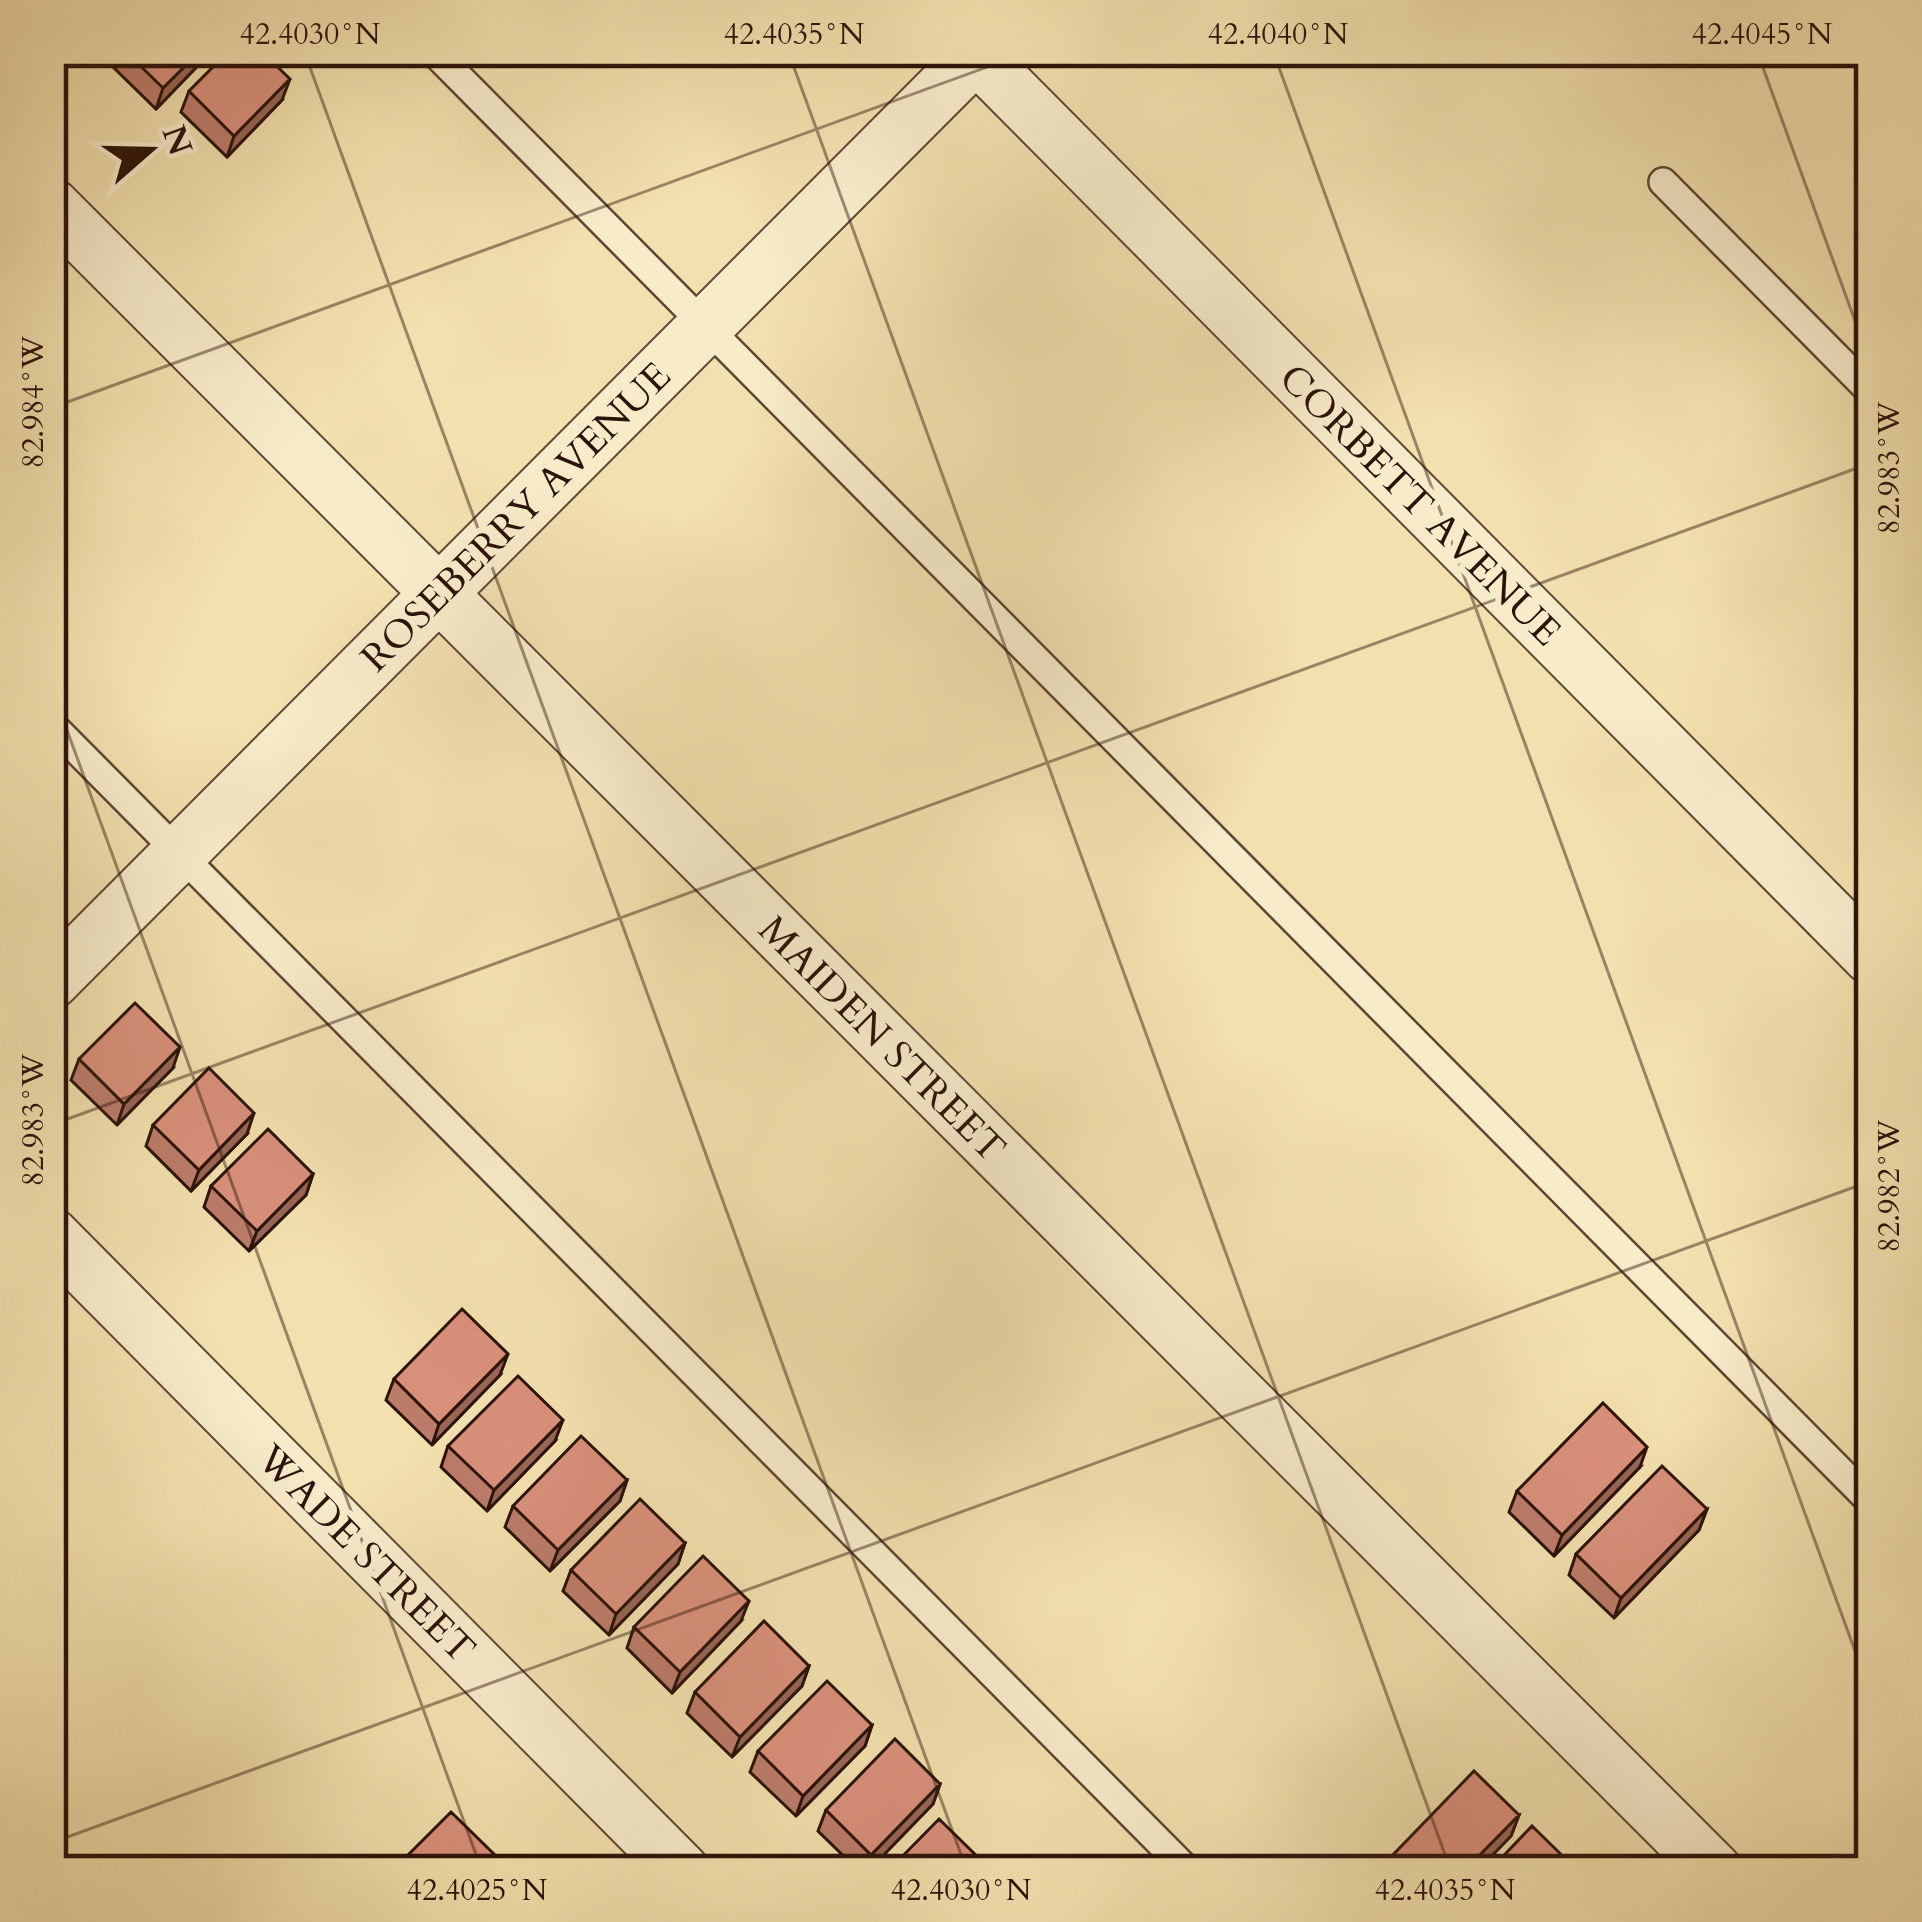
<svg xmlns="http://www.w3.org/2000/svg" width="1922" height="1922" font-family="Cardo,serif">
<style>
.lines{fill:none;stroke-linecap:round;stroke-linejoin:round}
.service-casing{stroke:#5e4632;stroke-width:32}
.minor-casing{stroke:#5e4632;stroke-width:58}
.service{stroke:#f7ebca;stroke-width:27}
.minor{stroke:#f7ebca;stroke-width:54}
.wall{fill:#bb7c6a;stroke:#2c1309;stroke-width:3}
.shaded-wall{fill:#986556;stroke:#2c1309;stroke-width:3}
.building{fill:#d9907b;stroke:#2c1309;stroke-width:3}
.ticks{fill:none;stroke:#2c1309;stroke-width:3;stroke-opacity:0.45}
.labels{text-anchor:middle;stroke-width:12;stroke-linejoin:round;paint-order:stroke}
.street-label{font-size:39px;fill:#2c1309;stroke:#f7ebca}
.neatline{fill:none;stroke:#2c1309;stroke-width:4.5}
.ticks-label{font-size:30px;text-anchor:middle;fill:#2c1309}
</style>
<rect width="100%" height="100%" fill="#f2e0ae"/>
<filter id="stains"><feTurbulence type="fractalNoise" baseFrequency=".00167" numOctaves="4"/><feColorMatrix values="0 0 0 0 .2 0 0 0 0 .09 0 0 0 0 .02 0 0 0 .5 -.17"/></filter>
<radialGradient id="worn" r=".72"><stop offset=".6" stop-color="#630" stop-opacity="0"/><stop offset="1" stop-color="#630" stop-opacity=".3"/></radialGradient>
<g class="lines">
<g class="service-casing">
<path id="service" d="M 433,51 L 1871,1502
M 1663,182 L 1871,392
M 51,724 L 1188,1871"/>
</g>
<g class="minor-casing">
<path id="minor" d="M 972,51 L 1871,957
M 51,205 L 1715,1871
M 51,982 L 980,51
M 51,1235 L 682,1871"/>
</g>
<use href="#service" class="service"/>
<use href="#minor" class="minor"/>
</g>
<path class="wall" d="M 115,51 L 212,51 L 156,109 L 110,64 Z
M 189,91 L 282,100 L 227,157 L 181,112 Z
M 79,1059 L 173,1068 L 117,1125 L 71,1080 Z
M 153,1125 L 247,1134 L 191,1191 L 146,1146 Z
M 313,1174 L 306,1195 L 249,1251 L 204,1207 L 211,1186 Z
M 500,1375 L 432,1445 L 386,1400 L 394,1379 Z
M 555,1441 L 487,1511 L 441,1467 L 448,1446 Z
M 1640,1467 L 1554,1556 L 1509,1512 L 1517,1491 Z
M 627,1480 L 620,1501 L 550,1571 L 505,1527 L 513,1506 Z
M 1707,1509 L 1699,1530 L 1614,1618 L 1569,1575 L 1576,1554 Z
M 685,1543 L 678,1564 L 609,1635 L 563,1591 L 571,1570 Z
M 741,1621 L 672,1693 L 627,1648 L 634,1627 Z
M 809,1666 L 802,1686 L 732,1757 L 687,1713 L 695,1692 Z
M 872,1725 L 865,1746 L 796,1816 L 750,1772 L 758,1751 Z
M 940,1784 L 933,1804 L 868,1871 L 859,1871 L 818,1831 L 826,1810 Z
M 1519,1815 L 1511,1836 L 1477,1871 L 1384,1871 L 1388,1860 Z"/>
<path class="shaded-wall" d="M 200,51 L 212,51 L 156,109 L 163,88 Z
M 290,79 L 282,100 L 227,157 L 234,136 Z
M 180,1047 L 173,1068 L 117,1125 L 124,1104 Z
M 254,1113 L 247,1134 L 191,1191 L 199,1170 Z
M 313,1174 L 306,1195 L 249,1251 L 257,1231 Z
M 508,1354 L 500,1375 L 432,1445 L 439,1424 Z
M 563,1420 L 555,1441 L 487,1511 L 494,1490 Z
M 1647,1447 L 1640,1467 L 1554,1556 L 1562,1535 Z
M 627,1480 L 620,1501 L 550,1571 L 558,1550 Z
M 1707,1509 L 1699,1530 L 1614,1618 L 1621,1598 Z
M 685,1543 L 678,1564 L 609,1635 L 616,1614 Z
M 749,1601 L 741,1621 L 672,1693 L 680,1672 Z
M 809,1666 L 802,1686 L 732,1757 L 740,1737 Z
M 872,1725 L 865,1746 L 796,1816 L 803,1796 Z
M 940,1784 L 933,1804 L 868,1871 L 865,1871 L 871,1855 Z
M 1519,1815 L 1511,1836 L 1477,1871 L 1464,1871 Z
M 496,1856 L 491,1871 L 482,1871 Z"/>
<path class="building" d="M 125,51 L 200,51 L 163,88 Z
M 229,51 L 261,51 L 290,79 L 234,136 L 189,91 Z
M 135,1003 L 180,1047 L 124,1104 L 79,1059 Z
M 209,1068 L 254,1113 L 199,1170 L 153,1125 Z
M 268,1129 L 313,1174 L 257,1231 L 211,1186 Z
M 462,1309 L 508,1354 L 439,1424 L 394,1379 Z
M 518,1376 L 563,1420 L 494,1490 L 448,1446 Z
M 1603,1403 L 1647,1447 L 1562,1535 L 1517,1491 Z
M 581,1436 L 627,1480 L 558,1550 L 513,1506 Z
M 1662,1466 L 1707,1509 L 1621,1598 L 1576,1554 Z
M 640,1499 L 685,1543 L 616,1614 L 571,1570 Z
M 703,1556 L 749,1601 L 680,1672 L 634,1627 Z
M 764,1621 L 809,1666 L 740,1737 L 695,1692 Z
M 827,1681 L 872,1725 L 803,1796 L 758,1751 Z
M 895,1739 L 940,1784 L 871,1855 L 826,1810 Z
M 1474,1771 L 1519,1815 L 1464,1871 L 1400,1871 L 1388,1860 Z
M 451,1812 L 496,1856 L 482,1871 L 392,1871 Z
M 939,1819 L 985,1864 L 978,1871 L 888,1871 Z
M 1532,1826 L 1577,1870 L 1576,1871 L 1489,1871 Z"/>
<path class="ticks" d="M 304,51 L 967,1871M 788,51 L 1451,1871M 1273,51 L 1871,1695M 1757,51 L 1871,365M 51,408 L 1031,51M 51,686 L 482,1871M 51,1125 L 1871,463M 51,1843 L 1871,1181"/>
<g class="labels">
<g class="street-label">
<text transform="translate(1421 504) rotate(45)" y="14">CORBETT AVENUE</text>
<text transform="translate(515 516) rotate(-45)" y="14">ROSEBERRY AVENUE</text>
<text transform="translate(883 1038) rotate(45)" y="14">MAIDEN STREET</text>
<text transform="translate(367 1553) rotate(45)" y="14">WADE STREET</text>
</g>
</g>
<rect width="1922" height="1922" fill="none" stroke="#f2e0ae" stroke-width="132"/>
<g transform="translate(150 150) rotate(70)" stroke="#f7ebca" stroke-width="9" paint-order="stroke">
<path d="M0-9L21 45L0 30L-21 45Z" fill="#2c1309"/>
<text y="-18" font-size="33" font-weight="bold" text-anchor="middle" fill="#2c1309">N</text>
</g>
<rect x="66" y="66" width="1790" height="1790" class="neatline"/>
<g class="ticks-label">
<text x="310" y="44">42.4030°N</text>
<text x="794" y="44">42.4035°N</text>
<text x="1278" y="44">42.4040°N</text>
<text x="1762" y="44">42.4045°N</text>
<text transform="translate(33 402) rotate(-90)" y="10">82.984°W</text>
<text transform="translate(1889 468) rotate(-90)" y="10">82.983°W</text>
<text transform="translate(33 1120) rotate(-90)" y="10">82.983°W</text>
<text transform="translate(1889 1186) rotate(-90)" y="10">82.982°W</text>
<text x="477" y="1900">42.4025°N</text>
<text x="961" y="1900">42.4030°N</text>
<text x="1445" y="1900">42.4035°N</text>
</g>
<rect width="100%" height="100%" filter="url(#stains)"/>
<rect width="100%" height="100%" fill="url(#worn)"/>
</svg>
